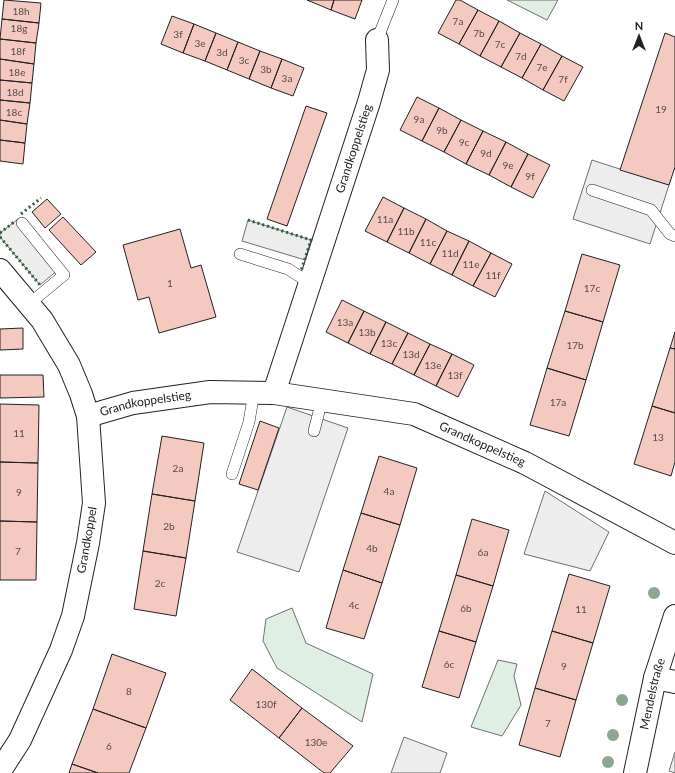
<svg xmlns="http://www.w3.org/2000/svg" width="675" height="773" font-family="Lato,sans-serif">
<style>
.green{fill:#e0efe3;stroke:#6f6f6f}
.parking{fill:#ededed;stroke:#6f6f6f}
.building{fill:#f3c9c0;stroke:#222}
.lines{fill:none;stroke-linecap:round;stroke-linejoin:round}
.lane-casing{stroke:#222;stroke-width:12}
.street-casing{stroke:#222;stroke-width:24}
.lane{stroke:#fff;stroke-width:11}
.street{stroke:#fff;stroke-width:22}
.hedge{stroke:#2f5e38;stroke-width:3;stroke-dasharray:2 3;stroke-linecap:butt}
.tree{fill:#8da692}
.labels{text-anchor:middle;stroke-width:3;stroke-linejoin:round;paint-order:stroke}
.number-label{font-size:10px;fill:#564c4a}
.street-label{font-size:12px;fill:#222;stroke:#fff}
</style>
<rect width="100%" height="100%" fill="#fff"/>
<path class="green" d="M 507,0 L 558,0 L 547,20 Z
M 292,608 L 306,643 L 373,674 L 362,722 L 277,668 L 263,641 L 266,619 Z
M 498,660 L 517,664 L 514,676 L 521,705 L 502,736 L 471,727 Z"/>
<path class="parking" d="M 592,160 L 669,185 L 650,244 L 573,219 Z
M 18,219 L 59,269 L 40,285 L 0,237 L 0,233 Z
M 248,220 L 311,240 L 305,260 L 242,241 Z
M 287,407 L 348,428 L 299,572 L 237,552 Z
M 545,491 L 609,532 L 590,571 L 524,554 Z
M 404,737 L 447,753 L 440,773 L 391,773 Z
M 675,752 L 675,773 L 669,771 Z"/>
<path class="building" d="M 4,0 L 41,3 L 39,23 L 2,19 Z
M 307,0 L 334,0 L 331,10 Z
M 334,0 L 362,0 L 355,19 L 331,10 Z
M 456,0 L 460,0 L 478,10 L 459,44 L 438,33 Z
M 478,10 L 499,21 L 480,56 L 459,44 Z
M 172,16 L 194,24 L 183,53 L 161,44 Z
M 2,19 L 39,23 L 36,43 L 0,39 Z
M 499,21 L 520,33 L 501,67 L 480,56 Z
M 194,24 L 216,33 L 205,61 L 183,53 Z
M 216,33 L 238,42 L 227,70 L 205,61 Z
M 520,33 L 541,44 L 522,78 L 501,67 Z
M 665,33 L 675,37 L 675,167 L 669,185 L 620,170 Z
M 0,39 L 36,43 L 34,64 L 0,59 Z
M 238,42 L 260,51 L 249,79 L 227,70 Z
M 541,44 L 562,56 L 543,90 L 522,78 Z
M 260,51 L 282,59 L 271,88 L 249,79 Z
M 562,56 L 583,67 L 564,101 L 543,90 Z
M 0,59 L 34,64 L 32,83 L 0,80 Z
M 282,59 L 304,68 L 293,96 L 271,88 Z
M 0,80 L 32,83 L 30,103 L 0,100 Z
M 417,97 L 439,108 L 422,141 L 400,130 Z
M 0,100 L 30,103 L 27,124 L 0,120 Z
M 306,106 L 327,113 L 287,226 L 267,219 Z
M 439,108 L 461,120 L 444,152 L 422,141 Z
M 0,120 L 27,124 L 25,143 L 0,140 Z
M 461,120 L 483,131 L 466,164 L 444,152 Z
M 483,131 L 506,142 L 489,175 L 466,164 Z
M 0,140 L 25,143 L 23,164 L 0,161 Z
M 506,142 L 528,154 L 511,187 L 489,175 Z
M 528,154 L 550,165 L 533,198 L 511,187 Z
M 383,197 L 404,208 L 387,242 L 365,231 Z
M 47,199 L 61,214 L 45,228 L 32,212 Z
M 404,208 L 426,219 L 409,253 L 387,242 Z
M 63,217 L 96,252 L 81,265 L 49,230 Z
M 426,219 L 447,231 L 430,264 L 409,253 Z
M 180,229 L 191,268 L 201,265 L 216,317 L 159,333 L 149,297 L 138,300 L 123,245 Z
M 447,231 L 469,241 L 452,275 L 430,264 Z
M 469,241 L 491,253 L 473,286 L 452,275 Z
M 491,253 L 512,264 L 495,297 L 473,286 Z
M 582,254 L 620,265 L 603,322 L 565,311 Z
M 342,300 L 364,311 L 348,343 L 326,332 Z
M 364,311 L 386,322 L 370,354 L 348,343 Z
M 565,311 L 603,322 L 586,380 L 547,368 Z
M 386,322 L 408,333 L 392,364 L 370,354 Z
M 23,328 L 23,349 L 0,350 L 0,329 Z
M 675,332 L 675,349 L 670,348 Z
M 408,333 L 430,344 L 414,375 L 392,364 Z
M 430,344 L 452,354 L 436,386 L 414,375 Z
M 670,348 L 675,349 L 675,413 L 652,406 Z
M 452,354 L 474,365 L 458,397 L 436,386 Z
M 547,368 L 586,380 L 569,436 L 530,425 Z
M 0,375 L 43,375 L 44,397 L 0,398 Z
M 0,404 L 39,405 L 38,463 L 0,462 Z
M 652,406 L 675,413 L 675,462 L 671,476 L 634,464 Z
M 260,421 L 279,428 L 258,490 L 239,484 Z
M 162,436 L 204,443 L 195,501 L 152,494 Z
M 379,456 L 417,468 L 400,525 L 361,513 Z
M 0,462 L 38,463 L 37,522 L 0,521 Z
M 152,494 L 195,501 L 186,558 L 143,551 Z
M 361,513 L 400,525 L 382,583 L 343,570 Z
M 472,519 L 509,530 L 493,586 L 456,575 Z
M 0,521 L 37,522 L 36,580 L 0,580 Z
M 143,551 L 186,558 L 176,616 L 134,609 Z
M 343,570 L 382,583 L 364,639 L 326,628 Z
M 569,574 L 610,586 L 593,643 L 552,631 Z
M 456,575 L 493,586 L 476,642 L 439,631 Z
M 439,631 L 476,642 L 459,698 L 422,687 Z
M 552,631 L 593,643 L 576,700 L 535,688 Z
M 112,654 L 166,673 L 146,728 L 93,709 Z
M 252,669 L 302,708 L 279,738 L 230,700 Z
M 535,688 L 576,700 L 560,757 L 519,745 Z
M 302,708 L 353,746 L 330,773 L 324,773 L 279,738 Z
M 93,709 L 146,728 L 129,773 L 98,773 L 72,764 Z
M 72,764 L 98,773 L 69,773 Z"/>
<g class="lines">
<g class="lane-casing">
<path id="lane" d="M 377,40 L 393,0
M 592,190 L 651,210 L 670,234 L 675,236
M 22,223 L 64,275 L 29,304
M 240,254 L 288,269 L 310,283
M 314,431 L 322,400
M 232,474 L 249,422 L 254,392"/>
</g>
<g class="street-casing">
<g id="street">
<path d="M 0,270 L 42,320 L 69,365 L 81,394 L 88,416 L 94,503 L 88,543 L 73,616 L 61,650 L 20,740 L 0,771"/>
<path id="s1" d="M 274,393 L 369,102 L 378,70 L 377,40"/>
<path id="s2" d="M 88,416 L 133,403 L 210,392 L 274,393 L 414,414 L 525,463 L 675,543"/>
<path d="M 655,678 L 675,682"/>
<path id="s3" d="M 635,773 L 655,678 L 675,616"/>
</g>
</g>
<use href="#lane" class="lane"/>
<use href="#street" class="street"/>
<path class="hedge" d="M 21,214 L 41,198
M 248,220 L 311,240 L 301,271
M 0,233 L 14,222
M 0,237 L 40,285"/>
</g>
<g class="tree">
<circle cx="654" cy="593" r="6"/>
<circle cx="622" cy="700" r="6"/>
<circle cx="613" cy="735" r="6"/>
<circle cx="608" cy="762" r="6"/>
</g>
<g class="labels">
<g class="number-label">
<text x="21" y="15">18h</text>
<text x="458" y="25">7a</text>
<text x="19" y="32">18g</text>
<text x="479" y="37">7b</text>
<text x="178" y="38">3f</text>
<text x="200" y="47">3e</text>
<text x="500" y="48">7c</text>
<text x="18" y="55">18f</text>
<text x="222" y="56">3d</text>
<text x="521" y="60">7d</text>
<text x="244" y="64">3c</text>
<text x="542" y="71">7e</text>
<text x="266" y="73">3b</text>
<text x="17" y="76">18e</text>
<text x="287" y="82">3a</text>
<text x="563" y="83">7f</text>
<text x="15" y="96">18d</text>
<text x="661" y="113">19</text>
<text x="14" y="116">18c</text>
<text x="419" y="123">9a</text>
<text x="442" y="134">9b</text>
<text x="464" y="146">9c</text>
<text x="486" y="157">9d</text>
<text x="508" y="169">9e</text>
<text x="530" y="180">9f</text>
<text x="385" y="223">11a</text>
<text x="406" y="235">11b</text>
<text x="428" y="246">11c</text>
<text x="450" y="257">11d</text>
<text x="471" y="268">11e</text>
<text x="493" y="279">11f</text>
<text x="170" y="287">1</text>
<text x="592" y="292">17c</text>
<text x="345" y="326">13a</text>
<text x="367" y="336">13b</text>
<text x="389" y="347">13c</text>
<text x="575" y="349">17b</text>
<text x="411" y="358">13d</text>
<text x="433" y="369">13e</text>
<text x="455" y="379">13f</text>
<text x="558" y="406">17a</text>
<text x="19" y="437">11</text>
<text x="658" y="441">13</text>
<text x="178" y="472">2a</text>
<text x="389" y="495">4a</text>
<text x="19" y="496">9</text>
<text x="169" y="530">2b</text>
<text x="372" y="552">4b</text>
<text x="18" y="555">7</text>
<text x="483" y="556">6a</text>
<text x="160" y="587">2c</text>
<text x="354" y="609">4c</text>
<text x="466" y="612">6b</text>
<text x="581" y="613">11</text>
<text x="449" y="668">6c</text>
<text x="564" y="670">9</text>
<text x="129" y="695">8</text>
<text x="266" y="708">130f</text>
<text x="548" y="727">7</text>
<text x="316" y="746">130e</text>
<text x="109" y="750">6</text>
</g>
<g class="street-label">
<text dy="4" stroke="none"><textPath href="#s1" startOffset="257">Grandkoppelstieg</textPath></text>
<text dy="4" stroke="none"><textPath href="#s2" startOffset="59">Grandkoppelstieg</textPath></text>
<text dy="4" stroke="none"><textPath href="#s2" startOffset="405">Grandkoppelstieg</textPath></text>
<text transform="translate(87 540) rotate(-80)" y="4">Grandkoppel</text>
<text dy="4" stroke="none"><textPath href="#s3" startOffset="81">Mendelstraße</textPath></text>
</g>
</g>
<g transform="translate(639 36)" stroke="#ffffff" stroke-width="3" paint-order="stroke">
<path d="M0-3L7 15L0 10L-7 15Z" fill="#222222"/>
<text y="-6" font-size="11" font-weight="bold" text-anchor="middle" fill="#222222">N</text>
</g>
</svg>
